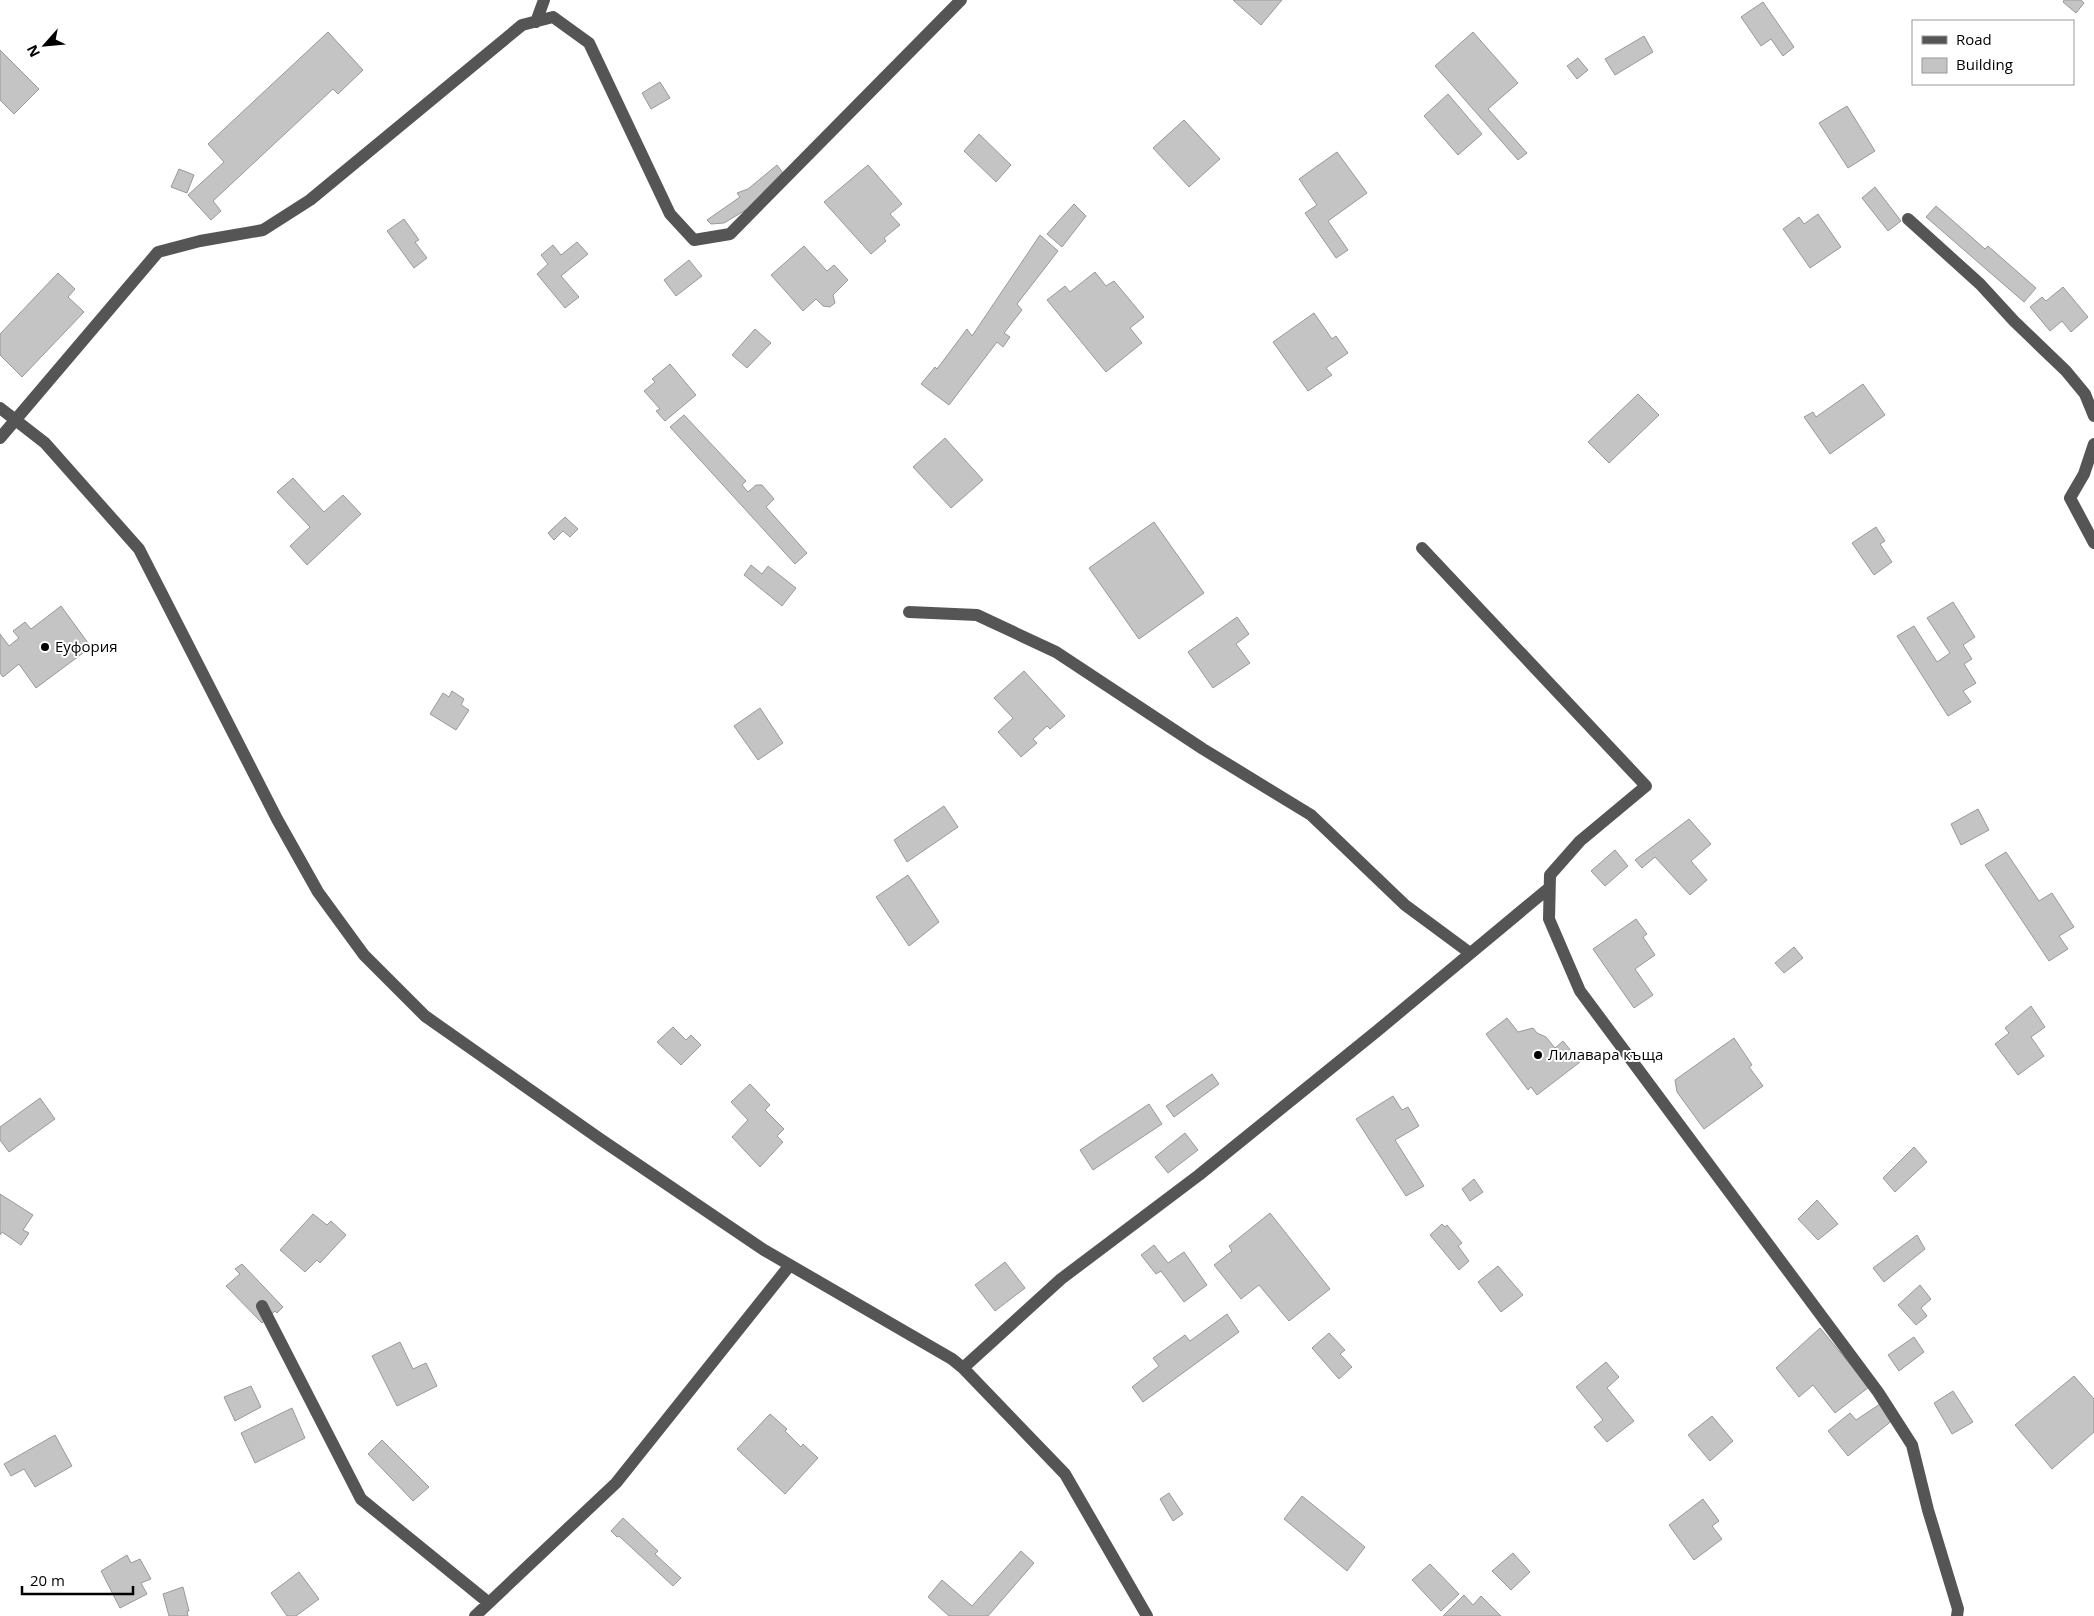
<svg xmlns="http://www.w3.org/2000/svg" width="2094" height="1616" font-family="'Open Sans',sans-serif">
<style>
.building{fill:#c4c4c4;stroke:#999}
.lines{fill:none;stroke-linecap:round;stroke-linejoin:round}
.minor{stroke:#555;stroke-width:12}
.poi-dot{fill:#000;stroke:#fff;stroke-width:2}
.labels{text-anchor:middle;stroke-width:4;stroke-linejoin:round;paint-order:stroke}
.poi-label{font-size:15px;fill:#000;stroke:#fff;text-anchor:start}
</style>
<rect width="100%" height="100%" fill="#fff"/>
<path class="building" d="M 1233,0 L 1282,0 L 1261,25 Z
M 2064,0 L 2081,0 L 2084,3 L 2076,13 L 2063,2 Z
M 1763,2 L 1794,47 L 1783,56 L 1771,39 L 1761,46 L 1741,17 Z
M 328,32 L 363,70 L 338,94 L 333,89 L 213,201 L 221,211 L 211,220 L 188,195 L 224,162 L 208,144 Z
M 1473,32 L 1518,83 L 1488,109 L 1527,153 L 1518,160 L 1435,66 Z
M 1644,36 L 1653,52 L 1615,75 L 1605,59 Z
M 0,50 L 39,89 L 14,114 L 0,100 Z
M 1578,58 L 1588,70 L 1577,79 L 1567,66 Z
M 660,82 L 670,98 L 651,109 L 642,93 Z
M 1448,94 L 1482,134 L 1458,155 L 1424,116 Z
M 1847,106 L 1875,151 L 1848,168 L 1819,123 Z
M 1184,120 L 1220,159 L 1189,187 L 1153,148 Z
M 979,134 L 1011,165 L 996,182 L 964,151 Z
M 1337,152 L 1367,193 L 1328,221 L 1348,250 L 1336,258 L 1305,213 L 1317,205 L 1299,179 Z
M 777,165 L 787,178 L 759,202 L 724,223 L 711,224 L 707,220 L 740,197 L 737,193 L 748,189 Z
M 868,165 L 902,204 L 890,214 L 900,225 L 884,238 L 886,241 L 871,254 L 824,202 Z
M 179,169 L 194,175 L 187,193 L 171,187 Z
M 1875,187 L 1901,221 L 1888,231 L 1862,198 Z
M 1074,204 L 1086,216 L 1062,247 L 1047,234 Z
M 1936,206 L 1985,249 L 1988,246 L 2036,288 L 2024,302 L 1926,217 Z
M 1818,214 L 1841,247 L 1810,268 L 1783,229 L 1799,217 L 1804,224 Z
M 404,219 L 419,240 L 415,242 L 427,258 L 414,268 L 387,231 Z
M 1040,235 L 1058,251 L 1017,304 L 1022,310 L 1004,333 L 1010,337 L 1003,347 L 997,342 L 949,405 L 921,384 L 935,367 L 937,369 L 967,329 L 972,336 Z
M 577,242 L 588,254 L 561,276 L 579,297 L 565,308 L 537,274 L 548,264 L 541,255 L 553,245 L 561,255 Z
M 804,246 L 827,271 L 834,265 L 848,280 L 833,295 L 835,303 L 830,307 L 823,306 L 816,299 L 803,311 L 771,275 Z
M 689,260 L 702,276 L 676,296 L 664,280 Z
M 1095,272 L 1106,286 L 1114,281 L 1144,317 L 1130,328 L 1142,343 L 1106,372 L 1047,300 L 1065,286 L 1070,292 Z
M 58,273 L 75,289 L 68,297 L 84,312 L 22,377 L 0,355 L 0,334 Z
M 2063,287 L 2088,317 L 2071,332 L 2062,321 L 2050,331 L 2030,307 L 2042,297 L 2046,301 Z
M 1314,313 L 1332,339 L 1336,336 L 1348,353 L 1326,368 L 1332,375 L 1308,391 L 1273,342 Z
M 755,329 L 771,343 L 747,368 L 732,355 Z
M 670,364 L 696,395 L 665,421 L 656,411 L 660,409 L 644,391 L 655,382 L 652,379 Z
M 1863,384 L 1885,415 L 1830,454 L 1804,417 L 1813,412 L 1816,417 Z
M 1638,394 L 1659,415 L 1609,463 L 1588,442 Z
M 684,415 L 746,481 L 742,485 L 748,492 L 756,485 L 762,485 L 774,499 L 766,507 L 807,553 L 795,564 L 670,427 Z
M 945,438 L 983,480 L 951,508 L 913,467 Z
M 293,478 L 324,512 L 343,495 L 361,514 L 307,565 L 290,546 L 310,527 L 277,492 Z
M 565,517 L 578,529 L 570,537 L 563,531 L 554,540 L 548,533 Z
M 1154,522 L 1204,593 L 1139,639 L 1089,568 Z
M 1876,527 L 1885,541 L 1880,544 L 1892,562 L 1874,575 L 1852,543 Z
M 751,565 L 762,574 L 768,566 L 796,588 L 782,606 L 744,575 Z
M 1953,602 L 1975,637 L 1963,645 L 1972,659 L 1964,664 L 1976,683 L 1963,691 L 1971,702 L 1948,716 L 1897,636 L 1914,626 L 1937,662 L 1950,653 L 1927,618 Z
M 61,606 L 91,647 L 36,688 L 19,664 L 3,677 L 0,673 L 0,634 L 9,646 L 19,638 L 13,631 L 25,622 L 31,629 Z
M 1237,617 L 1249,634 L 1236,644 L 1250,663 L 1213,688 L 1188,652 Z
M 1024,671 L 1065,716 L 1050,729 L 1047,726 L 1033,739 L 1037,743 L 1021,757 L 998,732 L 1013,718 L 994,698 Z
M 452,691 L 464,699 L 461,705 L 469,710 L 456,730 L 430,714 L 443,693 L 449,697 Z
M 760,708 L 783,743 L 758,760 L 734,726 Z
M 944,806 L 958,827 L 907,862 L 894,840 Z
M 1978,809 L 1989,830 L 1961,845 L 1951,824 Z
M 1689,819 L 1711,844 L 1691,861 L 1707,880 L 1690,895 L 1655,857 L 1642,868 L 1635,860 Z
M 1615,850 L 1628,866 L 1605,886 L 1591,871 Z
M 2006,852 L 2039,901 L 2052,893 L 2074,927 L 2059,936 L 2068,949 L 2049,961 L 1985,865 Z
M 908,875 L 939,922 L 909,946 L 876,897 Z
M 1636,919 L 1647,934 L 1643,937 L 1655,955 L 1635,969 L 1653,995 L 1634,1008 L 1593,949 Z
M 1794,947 L 1803,958 L 1784,973 L 1775,963 Z
M 2031,1006 L 2045,1027 L 2031,1037 L 2044,1056 L 2018,1075 L 1995,1044 L 2009,1033 L 2005,1028 Z
M 1507,1018 L 1518,1032 L 1533,1028 L 1537,1033 L 1546,1037 L 1555,1048 L 1563,1041 L 1580,1062 L 1537,1095 L 1531,1087 L 1528,1090 L 1486,1034 Z
M 673,1027 L 686,1040 L 691,1035 L 701,1045 L 681,1065 L 657,1042 Z
M 1734,1038 L 1752,1065 L 1749,1067 L 1763,1086 L 1704,1129 L 1677,1092 L 1675,1080 Z
M 1212,1074 L 1219,1084 L 1174,1117 L 1166,1106 Z
M 750,1084 L 770,1105 L 765,1110 L 784,1129 L 777,1136 L 783,1142 L 760,1167 L 732,1137 L 748,1120 L 731,1102 Z
M 1393,1096 L 1402,1110 L 1408,1107 L 1419,1126 L 1395,1140 L 1424,1186 L 1406,1196 L 1356,1119 Z
M 40,1098 L 55,1119 L 9,1152 L 0,1140 L 0,1127 Z
M 1149,1104 L 1162,1124 L 1093,1170 L 1080,1150 Z
M 1185,1133 L 1198,1150 L 1168,1173 L 1155,1157 Z
M 1914,1147 L 1927,1162 L 1895,1192 L 1883,1178 Z
M 1474,1179 L 1483,1192 L 1470,1201 L 1462,1189 Z
M 0,1194 L 33,1215 L 23,1230 L 29,1233 L 21,1245 L 2,1232 L 0,1235 Z
M 1817,1200 L 1838,1224 L 1818,1240 L 1798,1219 Z
M 1270,1213 L 1330,1289 L 1289,1321 L 1259,1285 L 1241,1299 L 1214,1265 L 1232,1251 L 1229,1246 Z
M 313,1214 L 327,1225 L 331,1221 L 346,1235 L 320,1263 L 317,1260 L 305,1272 L 280,1250 Z
M 1442,1224 L 1445,1227 L 1447,1225 L 1462,1243 L 1458,1246 L 1469,1261 L 1459,1270 L 1430,1235 Z
M 1917,1235 L 1925,1249 L 1884,1282 L 1873,1268 Z
M 1154,1245 L 1168,1263 L 1184,1252 L 1207,1285 L 1184,1302 L 1161,1271 L 1156,1274 L 1141,1255 Z
M 1005,1262 L 1025,1288 L 995,1311 L 975,1285 Z
M 242,1264 L 283,1307 L 277,1313 L 275,1311 L 262,1323 L 226,1286 L 240,1274 L 235,1269 Z
M 1498,1266 L 1523,1295 L 1501,1312 L 1478,1282 Z
M 1920,1285 L 1931,1299 L 1921,1308 L 1927,1316 L 1916,1325 L 1898,1305 Z
M 1227,1314 L 1239,1332 L 1143,1402 L 1132,1387 L 1159,1366 L 1153,1358 L 1185,1335 L 1190,1341 Z
M 1820,1328 L 1869,1387 L 1835,1413 L 1813,1385 L 1799,1397 L 1776,1368 Z
M 1329,1333 L 1345,1350 L 1340,1354 L 1352,1367 L 1339,1379 L 1312,1348 Z
M 1914,1337 L 1924,1352 L 1899,1371 L 1888,1355 Z
M 400,1342 L 413,1369 L 426,1363 L 437,1386 L 397,1406 L 372,1356 Z
M 1606,1362 L 1619,1377 L 1607,1388 L 1634,1421 L 1607,1442 L 1594,1427 L 1603,1420 L 1576,1387 Z
M 2074,1376 L 2094,1399 L 2094,1432 L 2052,1469 L 2015,1425 Z
M 251,1386 L 261,1407 L 235,1421 L 224,1397 Z
M 1953,1391 L 1973,1422 L 1952,1434 L 1934,1403 Z
M 1883,1402 L 1894,1419 L 1848,1456 L 1828,1431 L 1850,1413 L 1856,1420 Z
M 292,1408 L 305,1438 L 255,1463 L 241,1433 Z
M 770,1414 L 787,1429 L 785,1431 L 801,1447 L 803,1444 L 818,1458 L 785,1494 L 737,1449 Z
M 1712,1416 L 1733,1441 L 1710,1461 L 1688,1435 Z
M 55,1435 L 72,1466 L 35,1487 L 24,1469 L 11,1476 L 4,1464 Z
M 382,1440 L 429,1487 L 413,1501 L 368,1454 Z
M 1169,1493 L 1183,1514 L 1173,1521 L 1160,1499 Z
M 1302,1496 L 1365,1547 L 1347,1571 L 1284,1519 Z
M 1703,1499 L 1719,1521 L 1712,1526 L 1722,1539 L 1694,1560 L 1669,1525 Z
M 623,1518 L 658,1551 L 655,1554 L 681,1578 L 673,1586 L 619,1536 L 617,1537 L 611,1531 Z
M 1021,1551 L 1034,1563 L 988,1616 L 949,1616 L 928,1597 L 942,1580 L 972,1606 Z
M 1513,1553 L 1530,1572 L 1511,1590 L 1492,1571 Z
M 127,1555 L 131,1563 L 140,1559 L 151,1579 L 141,1583 L 147,1594 L 120,1608 L 101,1571 Z
M 1430,1564 L 1459,1594 L 1441,1611 L 1412,1580 Z
M 299,1572 L 319,1599 L 296,1616 L 287,1616 L 271,1593 Z
M 183,1587 L 189,1611 L 187,1611 L 188,1616 L 169,1616 L 163,1594 Z
M 1464,1595 L 1473,1605 L 1481,1596 L 1501,1616 L 1443,1616 Z"/>
<g class="lines">
<path class="minor" d="M 536,22 L 544,0
M 1908,219 L 1980,284 L 2014,321 L 2066,371 L 2085,394 L 2094,416
M 0,408 L 45,443 L 139,549 L 277,819 L 318,892 L 364,955 L 425,1016 L 600,1139 L 764,1250 L 952,1359 L 963,1368 L 1065,1474 L 1147,1616
M 0,438 L 158,252 L 200,241 L 263,230 L 310,200 L 522,25 L 553,17 L 589,43 L 670,214 L 694,240 L 730,234 L 961,0
M 2094,444 L 2084,474 L 2070,498 L 2094,543
M 1422,548 L 1646,786 L 1580,841 L 1550,875 L 1549,919 L 1580,991 L 1878,1392 L 1912,1445 L 1928,1510 L 1958,1609 L 1957,1616
M 909,612 L 977,615 L 1056,652 L 1203,749 L 1311,815 L 1405,905 L 1470,953
M 262,1306 L 361,1499 L 489,1603
M 963,1368 L 1061,1279 L 1199,1175 L 1377,1031 L 1549,888
M 475,1616 L 616,1483 L 790,1265"/>
</g>
<g class="poi-dot">
<circle cx="45" cy="647" r="5"/>
<circle cx="1538" cy="1055" r="5"/>
</g>
<g class="labels">
<g class="poi-label">
<text x="55" y="652">Еуфория</text>
<text x="1548" y="1060">Лилавара къща</text>
</g>
</g>
<rect x="1912" y="20" width="162" height="65" fill="#ffffff" stroke="#999999"/>
<rect x="1922" y="36" width="25" height="8" fill="#555555" stroke="#999999"/>
<text x="1956" y="45" font-size="15" fill="#000000">Road</text>
<rect x="1922" y="58" width="25" height="15" fill="#c4c4c4" stroke="#999999"/>
<text x="1956" y="70" font-size="15" fill="#000000">Building</text>
<g transform="translate(45 45) rotate(243)" stroke="#ffffff" stroke-width="4" paint-order="stroke">
<path d="M0-4L9 19L0 12L-9 19Z" fill="#000000"/>
<text y="-8" font-size="14" font-weight="bold" text-anchor="middle" fill="#000000">N</text>
</g>
<path d="M22 1586v8h111v-8" fill="none" stroke="#000000" stroke-width="2.5"/>
<text x="30" y="1586" font-size="15" fill="#000000" stroke="#ffffff" stroke-width="4" paint-order="stroke">20 m</text>
</svg>
